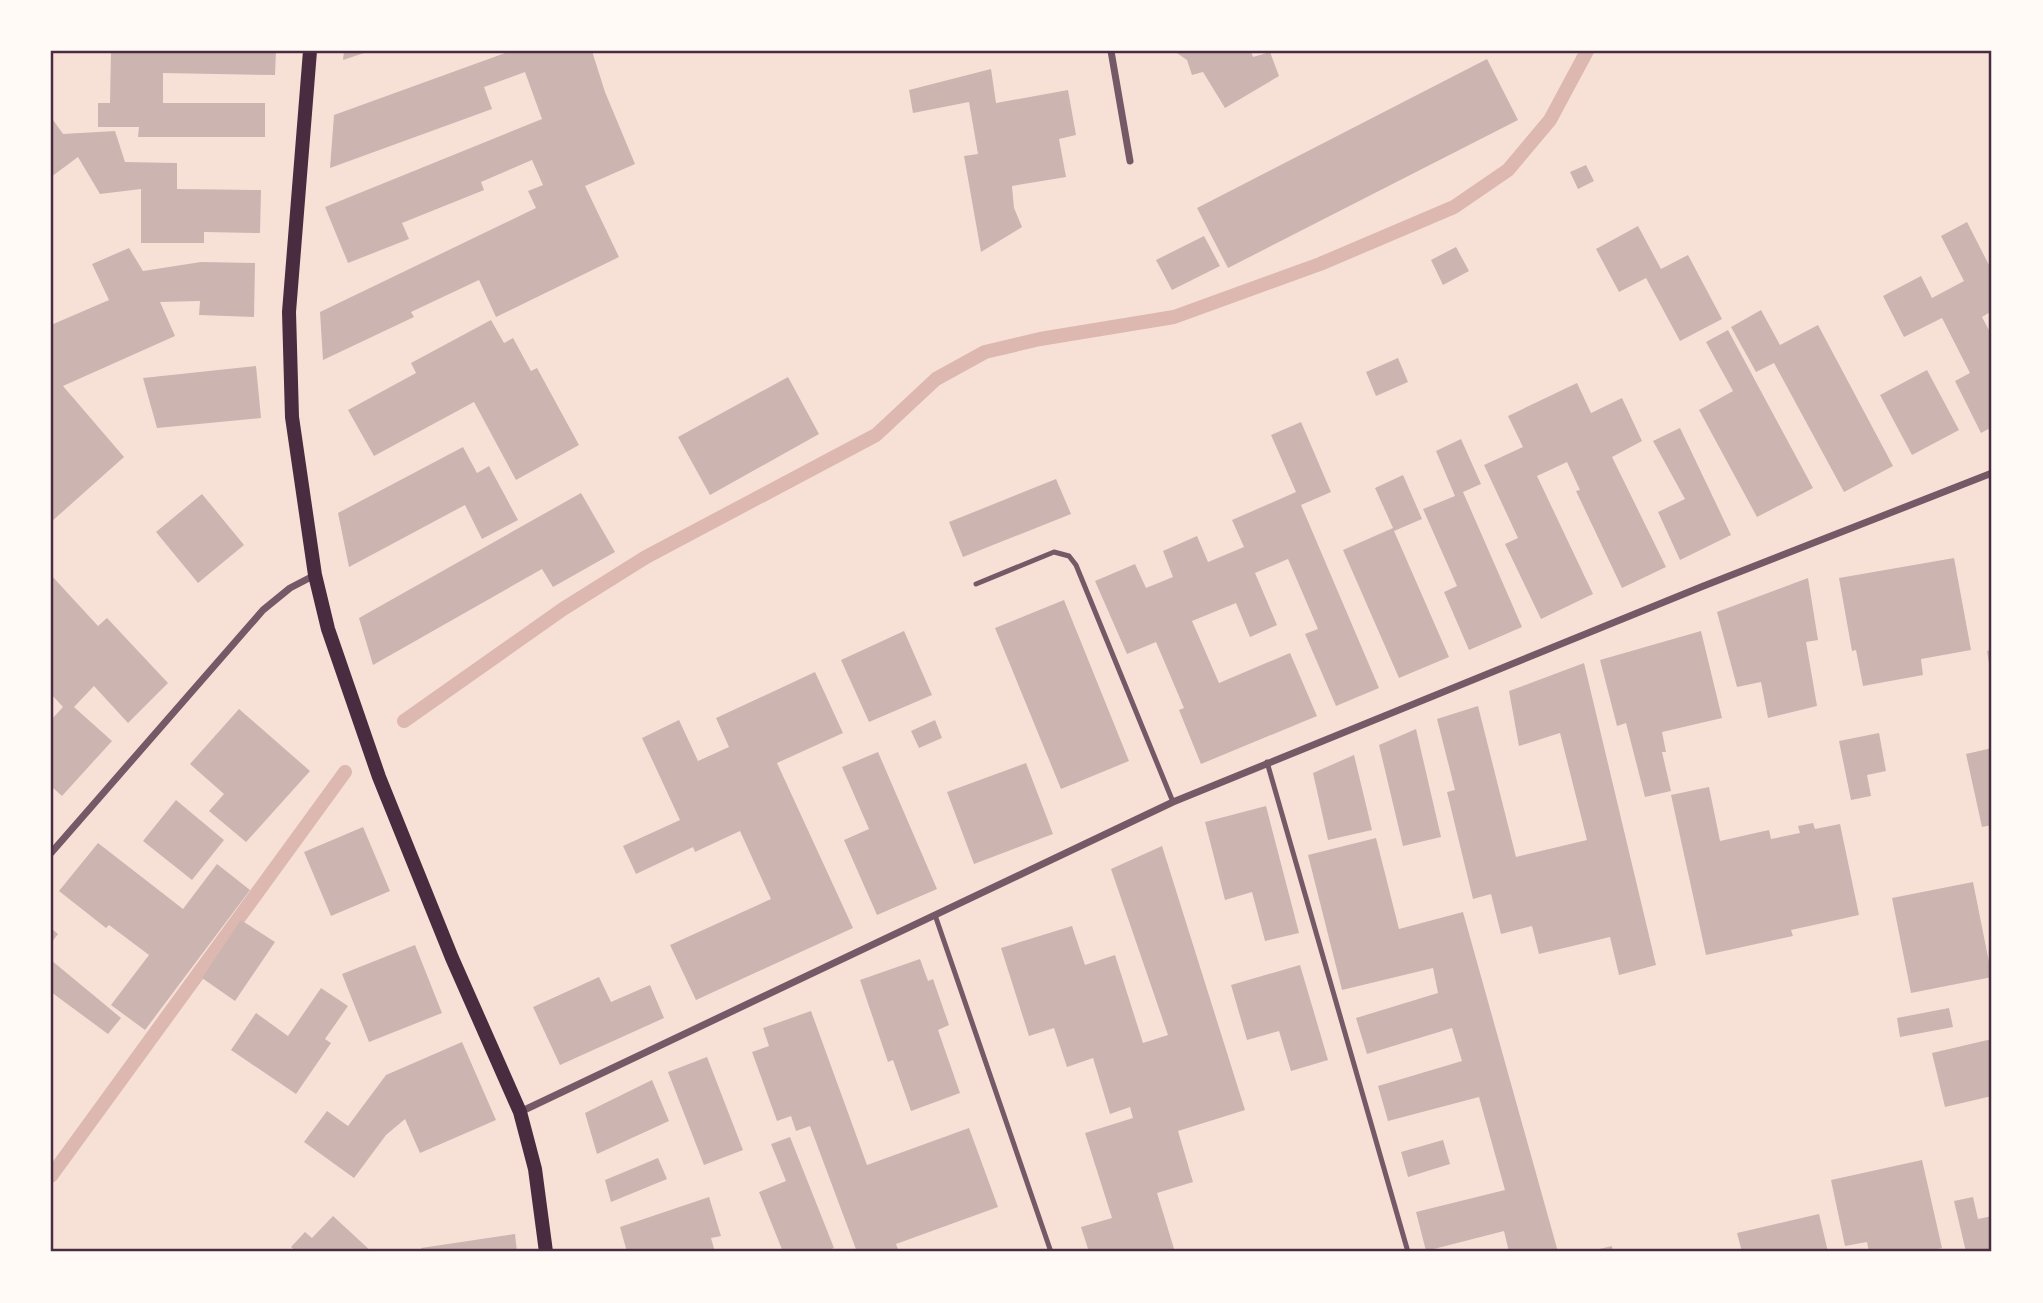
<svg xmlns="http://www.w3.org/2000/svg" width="2043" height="1303" font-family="'Archivo Narrow',sans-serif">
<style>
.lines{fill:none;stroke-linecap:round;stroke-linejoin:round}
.stream{stroke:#dcb8b0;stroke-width:14}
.building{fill:#ccb4b1}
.service{stroke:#755966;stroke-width:5}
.minor{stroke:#755966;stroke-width:7}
.secondary{stroke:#4a2c40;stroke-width:14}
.neatline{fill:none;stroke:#4a2c40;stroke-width:2.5}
</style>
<rect width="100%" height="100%" fill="#f7e1d7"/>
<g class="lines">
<path class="stream" d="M 404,721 L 563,609 L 646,557 L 876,435 L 936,379 L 985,352 L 1040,339 L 1174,317 L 1320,264 L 1454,207 L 1508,170 L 1550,120 L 1587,51
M 51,1176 L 345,772"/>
</g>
<path class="building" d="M 111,51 L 276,51 L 275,75 L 163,73 L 163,103 L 265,103 L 265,137 L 138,137 L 139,127 L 98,127 L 98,103 L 110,103 Z
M 344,51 L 370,51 L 343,60 Z
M 511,51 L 592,51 L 605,92 L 635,164 L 585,186 L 619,257 L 496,317 L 479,280 L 411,312 L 414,317 L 323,360 L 320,312 L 536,208 L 528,191 L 543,185 L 532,160 L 481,182 L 484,190 L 402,223 L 409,239 L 348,263 L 325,207 L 542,119 L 525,72 L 484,87 L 492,109 L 330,168 L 334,115 Z
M 1174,51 L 1251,51 L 1253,57 L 1270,52 L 1279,76 L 1225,108 L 1203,72 L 1192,75 L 1187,60 Z
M 1487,59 L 1518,120 L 1228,268 L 1197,208 Z
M 991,69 L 996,103 L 1068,90 L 1076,135 L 1059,139 L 1066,177 L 1012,186 L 1014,208 L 1022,227 L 981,252 L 964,156 L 978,154 L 969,102 L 913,113 L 909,90 Z
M 51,117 L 63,134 L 115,131 L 125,162 L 177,163 L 177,189 L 261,190 L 260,233 L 204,232 L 204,243 L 141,243 L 141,189 L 100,194 L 78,157 L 51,177 Z
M 1586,165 L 1594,181 L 1578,189 L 1570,172 Z
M 1967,222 L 1992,271 L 1992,311 L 1982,317 L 1992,336 L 1992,427 L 1981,433 L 1955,381 L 1970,373 L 1942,318 L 1904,337 L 1883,296 L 1921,276 L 1932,298 L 1964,281 L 1941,236 Z
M 1638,226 L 1661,269 L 1688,255 L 1722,319 L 1680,341 L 1646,278 L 1619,292 L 1596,249 Z
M 1204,236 L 1220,266 L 1172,290 L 1156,260 Z
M 1456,247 L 1469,271 L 1443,285 L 1431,260 Z
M 129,248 L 143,271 L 201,262 L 255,263 L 254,317 L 199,315 L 200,301 L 160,302 L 175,336 L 63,386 L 124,457 L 51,522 L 51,325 L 109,300 L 92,264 Z
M 1761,310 L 1780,345 L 1818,325 L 1893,466 L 1844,492 L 1774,363 L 1756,372 L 1731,327 Z
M 491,320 L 504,343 L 513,338 L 531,371 L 537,368 L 579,445 L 516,480 L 474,402 L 374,456 L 348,410 L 416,373 L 411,363 Z
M 1728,330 L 1813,488 L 1757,517 L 1699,410 L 1733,391 L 1706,342 Z
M 1398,358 L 1408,382 L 1376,396 L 1366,372 Z
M 256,366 L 261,418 L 157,428 L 143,378 Z
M 1927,370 L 1959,430 L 1912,455 L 1880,395 Z
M 788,377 L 819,434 L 710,495 L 678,437 Z
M 1577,383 L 1591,413 L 1622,398 L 1642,441 L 1612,457 L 1666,567 L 1622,588 L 1576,491 L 1580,490 L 1567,462 L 1537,476 L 1593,594 L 1541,619 L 1505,544 L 1518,538 L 1484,465 L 1523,447 L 1508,416 Z
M 1301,422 L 1331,492 L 1301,505 L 1379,688 L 1336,706 L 1305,634 L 1318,629 L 1288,559 L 1255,573 L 1277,625 L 1250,637 L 1236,603 L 1192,621 L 1219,683 L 1290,653 L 1317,716 L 1201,764 L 1179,710 L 1184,708 L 1156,642 L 1127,654 L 1095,581 L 1135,564 L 1146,588 L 1173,577 L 1163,551 L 1197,536 L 1208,562 L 1244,547 L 1232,520 L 1296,492 L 1271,435 Z
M 1680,428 L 1731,535 L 1680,560 L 1658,512 L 1685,499 L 1653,441 Z
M 1461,439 L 1481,484 L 1463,492 L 1522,627 L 1469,650 L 1444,592 L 1457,586 L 1423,509 L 1455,496 L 1436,451 Z
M 463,447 L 477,473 L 489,466 L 518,520 L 482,539 L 465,505 L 349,567 L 338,513 Z
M 1403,475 L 1422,519 L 1394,531 L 1449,657 L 1399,678 L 1343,550 L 1393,528 L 1375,488 Z
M 1056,479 L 1071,514 L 963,557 L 949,522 Z
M 581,493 L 615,552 L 553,587 L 542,569 L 373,665 L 359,618 Z
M 202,494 L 244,545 L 198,583 L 156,532 Z
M 1954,558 L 1971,650 L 1921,659 L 1923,675 L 1863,686 L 1856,650 L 1852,651 L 1839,578 Z
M 51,575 L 98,626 L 107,618 L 168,683 L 128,723 L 94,686 L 74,707 L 112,741 L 62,796 L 51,786 L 51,720 L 63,707 L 51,694 Z
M 1808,578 L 1818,640 L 1806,642 L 1817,706 L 1768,718 L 1761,682 L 1737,687 L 1717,612 Z
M 1064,600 L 1129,761 L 1061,789 L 995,628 Z
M 904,631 L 932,695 L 869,722 L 841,660 Z
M 1701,631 L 1722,718 L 1662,732 L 1666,752 L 1662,752 L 1671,791 L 1645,797 L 1626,723 L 1617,726 L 1600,660 Z
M 1992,650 L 1992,675 L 1991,675 L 1987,651 Z
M 1584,663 L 1656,965 L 1619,975 L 1610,937 L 1539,954 L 1532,926 L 1501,934 L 1491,894 L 1473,899 L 1447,792 L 1455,790 L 1437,719 L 1478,706 L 1516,857 L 1587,840 L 1560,733 L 1519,746 L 1509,691 Z
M 815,672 L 843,733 L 777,763 L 853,928 L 696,1000 L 670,945 L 771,899 L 740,831 L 695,852 L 693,847 L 636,874 L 623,846 L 680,820 L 642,738 L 679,720 L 698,761 L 729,747 L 716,718 Z
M 239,709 L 310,771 L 246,842 L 209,811 L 224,794 L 190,764 Z
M 935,720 L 942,738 L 919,748 L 911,731 Z
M 1416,729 L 1441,837 L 1403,846 L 1379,745 Z
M 1879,733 L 1886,771 L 1867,775 L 1871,796 L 1851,800 L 1839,741 Z
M 1992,748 L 1992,825 L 1982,827 L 1966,754 Z
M 878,752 L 937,889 L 877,915 L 844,840 L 869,829 L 842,767 Z
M 1354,755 L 1372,830 L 1328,840 L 1313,773 Z
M 1026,763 L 1053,834 L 974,864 L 947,792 Z
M 1709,787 L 1720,841 L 1769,830 L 1771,839 L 1800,833 L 1798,826 L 1813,823 L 1815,829 L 1840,824 L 1859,915 L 1791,930 L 1793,936 L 1706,955 L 1671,795 Z
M 176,800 L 224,840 L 192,880 L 143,841 Z
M 1266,806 L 1299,933 L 1265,941 L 1252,892 L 1225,900 L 1205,822 Z
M 363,827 L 390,891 L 331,916 L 304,852 Z
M 1376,838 L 1399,929 L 1463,912 L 1558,1252 L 1509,1252 L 1504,1231 L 1426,1251 L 1416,1212 L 1505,1190 L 1479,1097 L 1388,1121 L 1378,1086 L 1462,1061 L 1452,1028 L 1367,1054 L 1356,1018 L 1438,993 L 1433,968 L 1342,990 L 1308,855 Z
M 98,843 L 183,909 L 217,864 L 250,890 L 145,1030 L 111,1005 L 149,955 L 109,925 L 106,928 L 59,891 Z
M 1162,846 L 1245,1110 L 1178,1131 L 1193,1182 L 1157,1193 L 1175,1252 L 1089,1252 L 1081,1227 L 1112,1218 L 1085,1133 L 1133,1118 L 1130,1107 L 1110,1114 L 1093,1058 L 1067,1067 L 1054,1028 L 1029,1036 L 1001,948 L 1072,926 L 1085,965 L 1115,955 L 1143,1043 L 1168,1035 L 1111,869 Z
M 1973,882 L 1992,977 L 1911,993 L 1892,898 Z
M 241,920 L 275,942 L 235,1001 L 202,978 Z
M 51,928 L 58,934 L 51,943 Z
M 415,945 L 442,1013 L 369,1042 L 342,974 Z
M 920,959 L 928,981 L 933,979 L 949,1025 L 938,1030 L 960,1093 L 911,1111 L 893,1060 L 888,1062 L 860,980 Z
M 51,960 L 121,1018 L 108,1034 L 51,992 Z
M 1300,965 L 1328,1060 L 1291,1071 L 1279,1031 L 1247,1040 L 1231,985 Z
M 599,977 L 611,1002 L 650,985 L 664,1018 L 560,1065 L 533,1007 Z
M 321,988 L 348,1006 L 325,1039 L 331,1043 L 296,1094 L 231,1050 L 256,1013 L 288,1036 Z
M 1949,1008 L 1953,1027 L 1900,1037 L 1897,1018 Z
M 811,1011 L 867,1165 L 969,1128 L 998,1207 L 896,1244 L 899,1252 L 857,1252 L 810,1126 L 796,1131 L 791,1116 L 777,1121 L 752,1052 L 769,1046 L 763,1028 Z
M 1992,1039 L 1992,1096 L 1945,1107 L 1932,1053 Z
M 462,1042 L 496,1120 L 420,1153 L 405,1119 L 386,1135 L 354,1178 L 304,1142 L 327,1111 L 348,1126 L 386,1075 Z
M 707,1057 L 743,1150 L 704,1165 L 668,1072 Z
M 652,1080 L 669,1121 L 597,1154 L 585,1113 Z
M 790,1137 L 834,1248 L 822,1252 L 783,1252 L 759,1192 L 786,1181 L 771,1144 Z
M 1443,1140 L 1450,1164 L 1408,1177 L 1401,1152 Z
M 658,1158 L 667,1179 L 611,1202 L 605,1180 Z
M 1922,1160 L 1942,1248 L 1923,1252 L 1886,1252 L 1885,1249 L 1869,1252 L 1867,1242 L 1845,1246 L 1831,1180 Z
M 709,1197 L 721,1236 L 711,1238 L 715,1252 L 627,1252 L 620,1227 Z
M 1973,1197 L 1978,1219 L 1992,1216 L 1992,1252 L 1966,1252 L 1954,1201 Z
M 1819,1214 L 1828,1252 L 1742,1252 L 1737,1233 Z
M 333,1216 L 372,1252 L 297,1252 L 291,1247 L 305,1232 L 312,1238 Z
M 515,1234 L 517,1252 L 423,1252 L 421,1248 Z
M 1612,1246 L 1613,1252 L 1591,1252 L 1591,1251 Z"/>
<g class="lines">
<path class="service" d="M 976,584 L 1054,552 L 1069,556 L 1076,565 L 1173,802
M 1267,762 L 1408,1252
M 935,915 L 1051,1252"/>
<path class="minor" d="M 1111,51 L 1130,161
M 51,853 L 263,610 L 290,588 L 315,575
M 520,1112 L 1173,802 L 1701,587 L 1992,473"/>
<path class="secondary" d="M 310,51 L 289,312 L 292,417 L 315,575 L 328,629 L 379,777 L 452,958 L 520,1112 L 535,1169 L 546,1252"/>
</g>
<rect width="2043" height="1303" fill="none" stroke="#fffaf5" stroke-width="105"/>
<rect x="52" y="52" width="1938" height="1198" class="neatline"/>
</svg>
